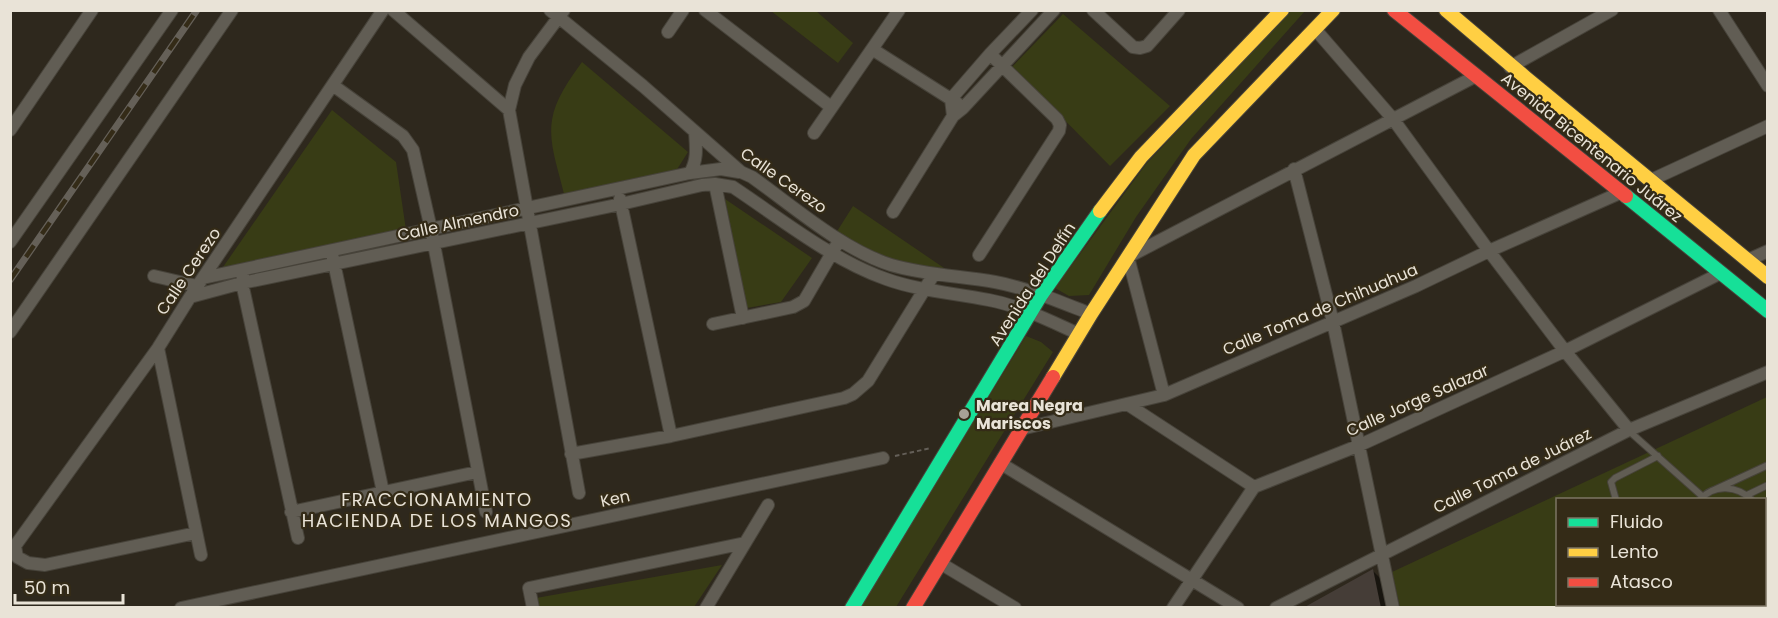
<svg xmlns="http://www.w3.org/2000/svg" width="1778" height="618" font-family="Poppins,sans-serif">
<style>
.green{fill:#383c15;fill-rule:evenodd}
.shadow{fill:#0007}
.building{fill:#453d37}
.lines{fill:none;stroke-linecap:round;stroke-linejoin:round}
.lane-casing{stroke:#47433a;stroke-width:8}
.street-casing{stroke:#47433a;stroke-width:14}
.fast-casing{stroke:#47433a;stroke-width:16}
.slow-casing{stroke:#47433a;stroke-width:16}
.jam-casing{stroke:#47433a;stroke-width:16}
.path{stroke:#645f58;stroke-width:2;stroke-dasharray:4.5 3;stroke-linecap:butt}
.lane{stroke:#615d54;stroke-width:6}
.street{stroke:#615d54;stroke-width:12}
.fast{stroke:#16e098;stroke-width:14}
.slow{stroke:#ffcf43;stroke-width:14}
.jam{stroke:#f24e42;stroke-width:14}
.rail-casing{stroke:#656058;stroke-width:7}
.rail{stroke:#342b17;stroke-width:4.5;stroke-dasharray:14;stroke-linecap:butt}
.poi-dot{fill:#a8a296;stroke:#342b17;stroke-width:2}
.labels{text-anchor:middle;stroke-width:4.5;stroke-linejoin:round;paint-order:stroke}
.street-label{font-size:16px;fill:#e9e3d7;stroke:#342b17}
.poi-label{font-size:16px;font-weight:bold;fill:#e9e3d7;stroke:#342b17;text-anchor:start}
.neighbourhood-label{font-size:18px;letter-spacing:1.5px;fill:#e9e3d7;stroke:#342b17}
</style>
<rect width="100%" height="100%" fill="#2e281d"/>
<path class="green" d="M 771,11 L 816,11 L 853,43 L 838,63 Z
M 1291,11 L 1305,11 L 1191,139 L 1136,217 L 1089,295 L 1069,296 L 1055,288 L 1146,164 Z
M 1063,14 L 1170,106 L 1110,166 L 1012,67 Z
M 582,62 L 688,152 L 676,171 L 564,194 C 559,171 548,144 552,120 C 555,99 570,79 582,62 Z
M 332,110 L 396,162 L 406,230 L 221,270 Z
M 725,199 L 812,258 L 781,302 L 747,308 Z
M 853,206 L 947,270 L 871,256 L 836,233 Z
M 1026,336 L 1041,342 L 1053,352 L 896,607 L 859,608 Z
M 1767,397 L 1767,607 L 1400,607 L 1392,572 ZM 1558,500 L 1764,500 L 1764,604 L 1558,604 Z
M 722,565 L 694,607 L 538,607 L 536,598 Z"/>
<path class="shadow" d="M 1373,571 L 1386,584 L 1390,608 L 1306,608 Z"/>
<path class="building" d="M 1373,569 L 1381,608 L 1303,608 Z"/>
<g class="lines">
<g class="lane-casing">
<path id="lane" d="M 1629,431 L 1702,496
M 1714,490 L 1768,465
M 1747,495 L 1768,485
M 1616,500 L 1611,482 L 1615,478 L 1658,456
M 1700,500 C 1714,483 1738,486 1752,500
M 1764,525 L 1768,524
M 1764,547 L 1768,545
M 1764,560 L 1768,562
M 1606,604 L 1608,608
M 1641,604 L 1643,608
M 1653,608 L 1659,604
M 1713,608 L 1713,604"/>
</g>
<g class="street-casing">
<path id="street" d="M 393,10 L 509,110
M 550,10 L 643,86 L 741,172 L 752,177 C 794,207 843,250 891,265 C 925,275 961,276 995,282 C 1028,288 1060,302 1091,314
M 564,10 L 529,57 L 515,85 L 509,110 L 579,493
M 705,10 L 831,107
M 1093,10 L 1133,47 L 1140,48 L 1147,46 L 1179,10
M 1719,10 L 1768,86
M 1315,29 L 1393,119 L 1489,251 L 1565,351 L 1629,430
M 668,32 L 683,10
M 872,49 L 957,103
M 1510,67 L 1612,10
M 334,86 L 403,136 L 413,150 L 431,229 L 486,512
M 953,116 L 951,99 L 990,54 L 1032,10
M 10,130 L 92,10
M 814,133 L 899,10
M 1294,169 L 1333,322 L 1393,608
M 690,173 C 698,159 696,147 695,132
M 1651,180 L 1768,126
M 715,184 L 743,318
M 620,199 L 671,436
M 893,212 L 953,116 L 963,108 L 1054,10
M 10,242 L 172,10
M 979,255 L 1059,131 L 1060,125 L 1057,119 L 990,54
M 333,258 L 383,492
M 1748,260 L 1768,251
M 243,275 L 242,283 L 298,538
M 154,276 L 197,286
M 203,278 L 690,173 L 721,169 L 739,172
M 190,297 L 242,283 L 621,204 L 702,185 L 715,184 L 733,187 C 781,219 832,260 886,279 C 919,291 955,293 989,300 C 1021,306 1050,321 1079,334
M 713,324 L 793,307 L 804,301 L 836,246
M 10,332 L 232,10
M 158,348 L 201,555
M 1164,395 L 1128,257 L 1476,76
M 1127,404 L 1254,487
M 1021,429 L 1164,395 L 1416,286 L 1489,251 L 1622,192
M 571,454 L 671,436 L 844,398 L 853,394 L 868,381 L 934,274
M 1000,463 L 1238,608
M 291,512 L 477,472
M 196,533 L 45,565 L 28,563 L 17,557 L 15,546 L 158,348 L 190,297 L 383,10
M 940,563 L 1015,608
M 181,608 L 883,458
M 533,608 L 529,588 L 745,543
M 706,608 L 768,505
M 1173,608 L 1254,487 L 1360,445 L 1565,351 L 1721,273
M 1276,608 L 1629,430 L 1768,372"/>
</g>
<g class="fast-casing">
<path id="fast" d="M 1626,196 L 1768,311
M 852,608 L 1041,295 L 1100,211"/>
</g>
<g class="slow-casing">
<path id="slow" d="M 1446,10 L 1526,78 L 1768,277
M 1100,211 L 1141,157 L 1282,10
M 1053,377 L 1091,314 L 1194,155 L 1333,10"/>
</g>
<g class="jam-casing">
<path id="jam" d="M 1394,10 L 1626,196
M 913,608 L 1053,377"/>
</g>
<path class="path" d="M 895,456 L 931,448"/>
<use href="#lane" class="lane"/>
<use href="#street" class="street"/>
<use href="#fast" class="fast"/>
<use href="#slow" class="slow"/>
<use href="#jam" class="jam"/>
<g class="rail-casing">
<path id="rail" d="M 10,280 L 197,10"/>
</g>
<use href="#rail" class="rail"/>
</g>
<circle class="poi-dot" cx="964" cy="414" r="6"/>
<g class="labels">
<g class="street-label">
<text transform="translate(1592 147) rotate(39)" y="6">Avenida Bicentenario Juárez</text>
<text transform="translate(784 180) rotate(35)" y="6">Calle Cerezo</text>
<text transform="translate(458 222) rotate(-12)" y="6">Calle Almendro</text>
<text transform="translate(188 271) rotate(-56)" y="6">Calle Cerezo</text>
<text transform="translate(1032 284) rotate(-57)" y="6">Avenida del Delfín</text>
<text transform="translate(1320 309) rotate(-23)" y="6">Calle Toma de Chihuahua</text>
<text transform="translate(1417 400) rotate(-24)" y="6">Calle Jorge Salazar</text>
<text transform="translate(1512 470) rotate(-26)" y="6">Calle Toma de Juárez</text>
<text transform="translate(615 498) rotate(-12)" y="6">Ken</text>
</g>
<g class="poi-label">
<text x="976" y="411">Marea Negra<tspan x="976" dy="18">Mariscos</tspan></text>
</g>
<g class="neighbourhood-label">
<text x="437" y="506">FRACCIONAMIENTO<tspan x="437" dy="21">HACIENDA DE LOS MANGOS</tspan></text>
</g>
</g>
<rect width="1778" height="618" fill="none" stroke="#e9e3d7" stroke-width="24"/>
<rect x="1556" y="498" width="210" height="108" fill="#342b17" stroke="#7c7564" stroke-width="1.5"/>
<rect x="1568" y="518" width="30" height="9" fill="#16e098" stroke="#7c7564" stroke-width="1.5"/>
<text x="1610" y="528" font-size="18" fill="#e9e3d7">Fluido</text>
<rect x="1568" y="548" width="30" height="9" fill="#ffcf43" stroke="#7c7564" stroke-width="1.5"/>
<text x="1610" y="558" font-size="18" fill="#e9e3d7">Lento</text>
<rect x="1568" y="578" width="30" height="9" fill="#f24e42" stroke="#7c7564" stroke-width="1.5"/>
<text x="1610" y="588" font-size="18" fill="#e9e3d7">Atasco</text>
<path d="M15 594v9h108v-9" fill="none" stroke="#e9e3d7" stroke-width="3"/>
<text x="24" y="594" font-size="18" fill="#e9e3d7" stroke="#342b17" stroke-width="4.5" paint-order="stroke">50 m</text>
</svg>
